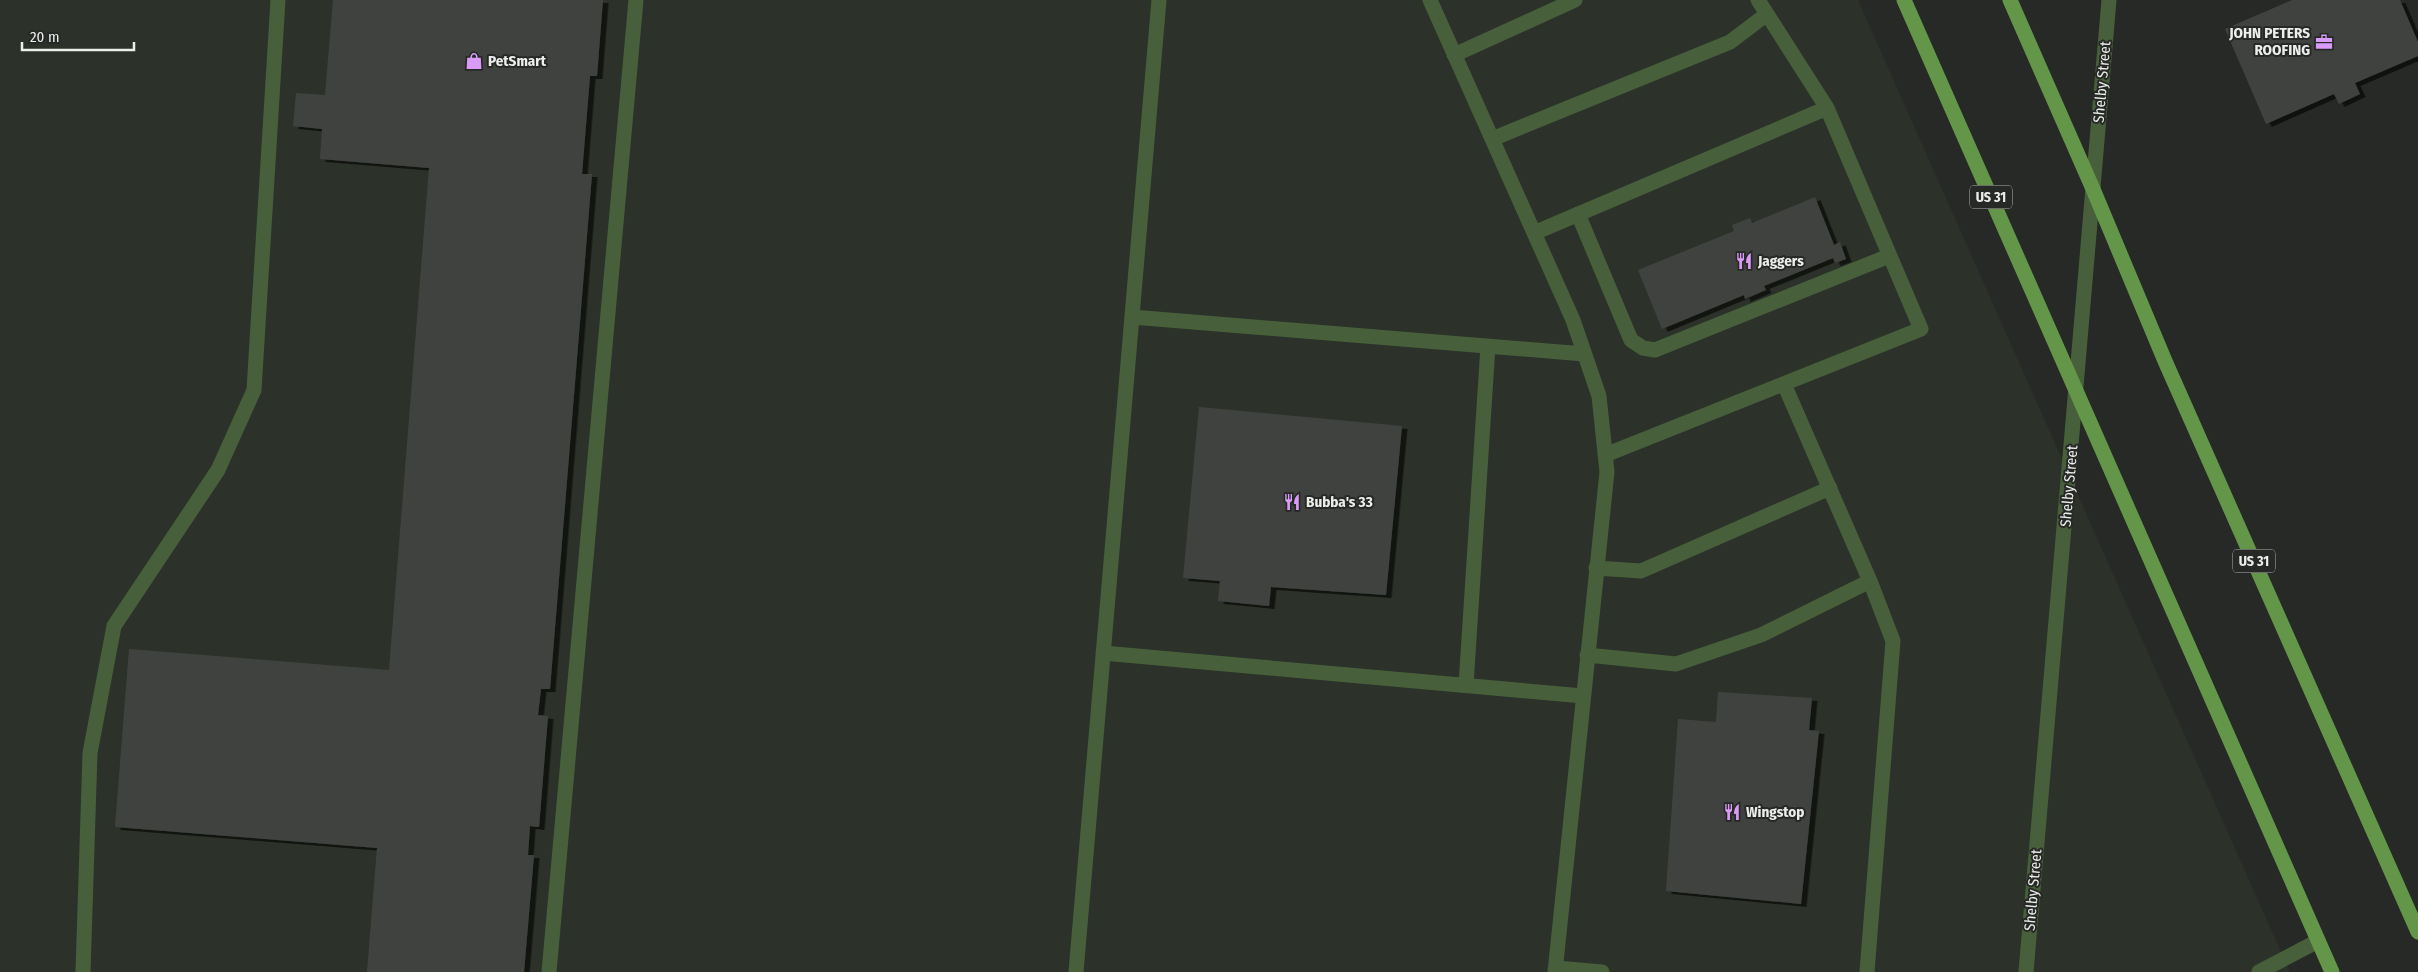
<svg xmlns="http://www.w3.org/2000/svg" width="2418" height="972" font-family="'Fira Sans Condensed',sans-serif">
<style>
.built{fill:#2c3229}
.building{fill:#41433f;filter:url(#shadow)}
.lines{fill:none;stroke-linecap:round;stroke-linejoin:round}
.service{stroke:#47603b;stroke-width:15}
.tertiary{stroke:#47603b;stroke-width:15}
.primary{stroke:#649649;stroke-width:15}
.labels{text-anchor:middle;stroke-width:4;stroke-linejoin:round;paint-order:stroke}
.shield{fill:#262925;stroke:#b1b3b0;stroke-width:1}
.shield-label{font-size:14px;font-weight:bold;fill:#eceeec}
.poi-label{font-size:15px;font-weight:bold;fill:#eceeec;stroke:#262925;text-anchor:start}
.street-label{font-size:15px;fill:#eceeec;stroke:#262925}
</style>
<defs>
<filter id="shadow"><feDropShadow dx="5.5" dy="3" stdDeviation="0" flood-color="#0009"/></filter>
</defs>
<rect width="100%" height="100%" fill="#262925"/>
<path class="built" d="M 0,0 L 1858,0 L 2290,972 L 0,972 Z"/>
<path class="building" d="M 333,0 L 603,0 L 597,76 L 590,76 L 582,174 L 592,174 L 550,689 L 541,689 L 538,715 L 548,716 L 539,827 L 530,826 L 528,855 L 534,855 L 524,972 L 367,972 L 377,848 L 115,827 L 129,649 L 389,670 L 429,168 L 320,159 L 322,129 L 293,126 L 296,93 L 325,95 Z
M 2292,0 L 2400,0 L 2418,42 L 2418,56 L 2355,83 L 2360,94 L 2339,104 L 2334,94 L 2266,124 L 2225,29 Z
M 1815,197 L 1834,245 L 1840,242 L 1846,259 L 1835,263 L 1833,258 L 1764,286 L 1766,290 L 1745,299 L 1744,295 L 1662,329 L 1638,270 L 1734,231 L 1732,225 L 1750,218 L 1752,223 Z
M 1199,407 L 1402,426 L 1386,595 L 1271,587 L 1269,606 L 1218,601 L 1220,581 L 1183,578 Z
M 1718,692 L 1812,698 L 1809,730 L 1819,731 L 1801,904 L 1666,891 L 1678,719 L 1716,722 Z"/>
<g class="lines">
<path class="service" d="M 1430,0 L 1573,320 L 1599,396 L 1607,472 L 1555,972
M 1758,0 L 1767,14
M 1454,55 L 1575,0
M 1492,139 L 1730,42 L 1767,14 L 1827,108 L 1921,329 L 1605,455
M 1578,214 L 1631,340 L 1643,348 L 1655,350 L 1889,256
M 1534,233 L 1827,108
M 1132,317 L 1584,354
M 1784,384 L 1870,581 L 1893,641 L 1867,972
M 1596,568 L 1641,571 L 1830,488
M 1103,653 L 1583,696
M 1587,655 L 1676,664 L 1761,635 L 1870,581
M 1466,685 L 1488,346
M 1556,968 L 1602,972
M 83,972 L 90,753 L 114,626 L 218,470 L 254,390 L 278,0
M 549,972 L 636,0
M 1076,972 L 1159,0
M 2259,972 L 2318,941"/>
<path class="tertiary" d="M 2026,972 L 2109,0"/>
<path class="primary" d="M 1904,0 L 2332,972
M 2010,0 L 2093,189 L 2165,361 L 2418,932"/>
</g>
<defs>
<g id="office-bare" transform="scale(1.35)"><path d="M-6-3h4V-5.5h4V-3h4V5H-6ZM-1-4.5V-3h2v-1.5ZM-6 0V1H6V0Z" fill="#da9af7" stroke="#262925" stroke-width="2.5" paint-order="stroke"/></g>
<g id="shop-bare" transform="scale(1.35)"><path d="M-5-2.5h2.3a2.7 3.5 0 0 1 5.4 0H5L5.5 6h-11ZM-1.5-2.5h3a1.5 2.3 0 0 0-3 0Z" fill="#da9af7" stroke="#262925" stroke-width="2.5" paint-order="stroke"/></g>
<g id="restaurant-bare" transform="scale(1.35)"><path d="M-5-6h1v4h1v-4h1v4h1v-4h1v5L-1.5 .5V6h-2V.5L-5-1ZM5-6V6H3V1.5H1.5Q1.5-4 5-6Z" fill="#da9af7" stroke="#262925" stroke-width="2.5" paint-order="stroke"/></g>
</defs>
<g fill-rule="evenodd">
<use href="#office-bare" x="2324" y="42"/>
<use href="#shop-bare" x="474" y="61"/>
<use href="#restaurant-bare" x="1744" y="261"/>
<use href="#restaurant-bare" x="1292" y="502"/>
<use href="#restaurant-bare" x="1732" y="812"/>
</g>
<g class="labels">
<g class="shield">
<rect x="1970" y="185.5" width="42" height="23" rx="4"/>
<rect x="2233" y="549.5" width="42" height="23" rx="4"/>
</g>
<g class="shield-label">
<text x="1991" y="202">US 31</text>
<text x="2254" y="566">US 31</text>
</g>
<g class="poi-label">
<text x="2310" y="38" text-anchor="end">JOHN PETERS<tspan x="2310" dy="17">ROOFING</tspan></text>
<text x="488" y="66">PetSmart</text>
<text x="1758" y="266">Jaggers</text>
<text x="1306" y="507">Bubba's 33</text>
<text x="1746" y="817">Wingstop</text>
</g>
<g class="street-label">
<text transform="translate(2102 82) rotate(-85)" y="5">Shelby Street</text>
<text transform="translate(2069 486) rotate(-85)" y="5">Shelby Street</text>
<text transform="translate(2033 890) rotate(-85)" y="5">Shelby Street</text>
</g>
</g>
<path d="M22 42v8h112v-8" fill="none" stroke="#eceeec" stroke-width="2.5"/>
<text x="30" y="42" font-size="15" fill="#eceeec" stroke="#262925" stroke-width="4" paint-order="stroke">20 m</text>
</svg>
